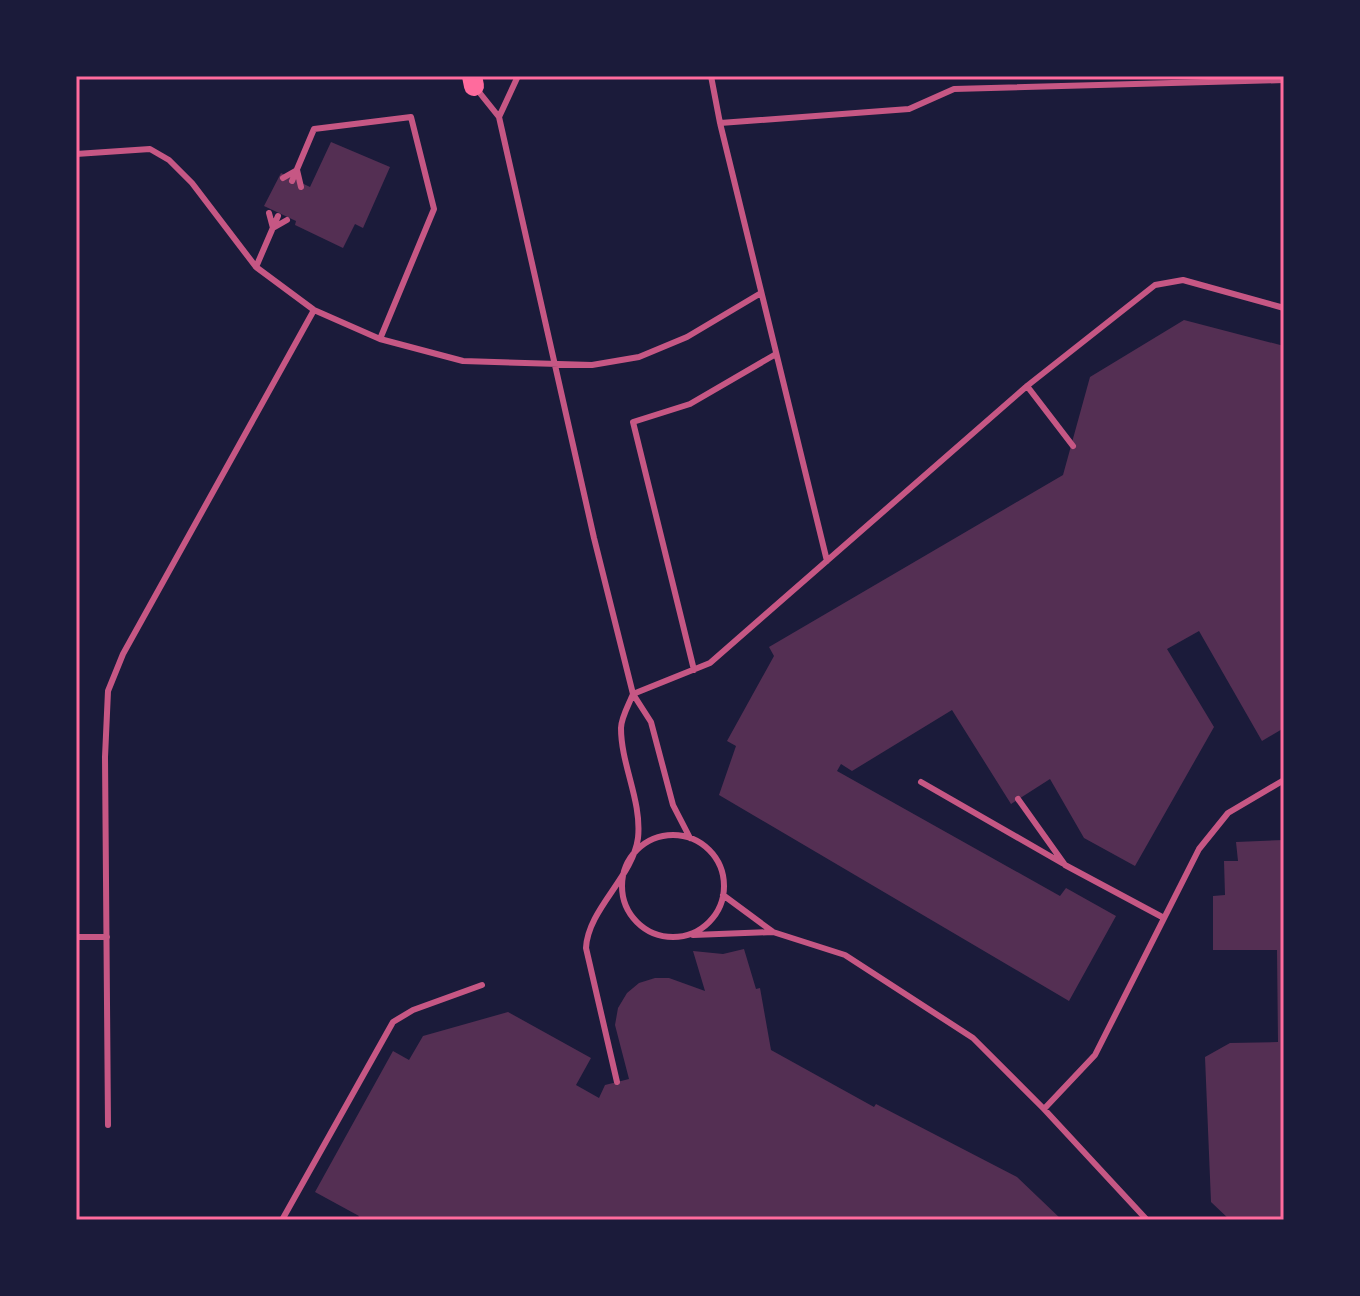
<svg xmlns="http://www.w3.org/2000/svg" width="1360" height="1296" font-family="'Fira Sans Condensed',sans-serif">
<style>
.building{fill:#542f53}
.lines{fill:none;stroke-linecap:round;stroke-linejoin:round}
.service{stroke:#c65784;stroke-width:6}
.primary{stroke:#ff6b9d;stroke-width:20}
.neatline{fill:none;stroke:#ff6b9d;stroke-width:3}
</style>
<rect width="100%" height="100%" fill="#1b1b3a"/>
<path class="building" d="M 331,142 L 390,167 L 363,228 L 355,224 L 343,248 L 295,225 L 296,221 L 264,206 L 281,173 L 310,187 Z
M 1184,320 L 1284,346 L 1284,728 L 1262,741 L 1199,631 L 1167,649 L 1214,727 L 1135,866 L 1084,838 L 1050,779 L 1011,804 L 952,710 L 852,771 L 841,764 L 837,771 L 1060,896 L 1066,888 L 1116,916 L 1069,1001 L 719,795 L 736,746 L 727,741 L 774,656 L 769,647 L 1063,475 L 1090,377 Z
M 1284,840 L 1284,1220 L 1230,1220 L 1211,1202 L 1205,1057 L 1230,1043 L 1278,1042 L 1277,950 L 1213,950 L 1213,896 L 1225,895 L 1224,861 L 1238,861 L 1236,842 Z
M 744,949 L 756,989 L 760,988 L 771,1050 L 874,1107 L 876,1104 L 1017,1177 L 1062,1220 L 357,1220 L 359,1216 L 315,1192 L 393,1051 L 409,1060 L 423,1036 L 508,1012 L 591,1058 L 576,1085 L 599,1098 L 605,1085 L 629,1079 L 615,1025 L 618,1008 L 627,993 L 639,983 L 655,978 L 669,978 L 705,991 L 693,951 L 723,954 Z"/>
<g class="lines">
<path class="service" d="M 711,76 L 720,123 L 827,561
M 475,87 L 499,117 L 594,538 L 633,694 L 651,722 L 673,805 L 690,838
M 499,117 L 518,76
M 720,123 L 909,109 L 954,89 L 1284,80
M 76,154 L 150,149 L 169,160 L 192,183 L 256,267 L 314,310 L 380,339 L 463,361 L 592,365 L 639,357 L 687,337 L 761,293
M 283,178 L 297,170 L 301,187
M 292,181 L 314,129 L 411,117 L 434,209 L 380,339
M 269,213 L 273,228 L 287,220
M 256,267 L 278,216
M 1027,386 L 1073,446
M 694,670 L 633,422 L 690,404 L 776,354
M 633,694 L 710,663 L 1027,386 L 1155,285 L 1183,280 L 1284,308
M 921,782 L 1062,863
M 1018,799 L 1065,865 L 1164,918
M622 886a51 51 0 1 1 102 0a51 51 0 1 1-102 0Z
M 723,895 L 773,932 L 845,955 L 973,1038 L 1044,1109 L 1147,1220
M 693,935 L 773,932
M 76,937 L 107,937
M 617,1082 L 586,948 C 588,909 633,877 638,838 C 642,801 621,765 621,728 C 621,718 629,704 633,694
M 1044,1109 L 1095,1055 L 1199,849 L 1228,813 L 1284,780
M 108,1125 L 105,757 L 108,691 L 123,654 L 314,310
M 282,1220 L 393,1022 L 413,1010 L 482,985"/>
<path class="primary" d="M 472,76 L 474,86"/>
</g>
<rect width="1360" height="1296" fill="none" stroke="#1b1b3a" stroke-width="156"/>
<rect x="78" y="78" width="1204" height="1140" class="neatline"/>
</svg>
